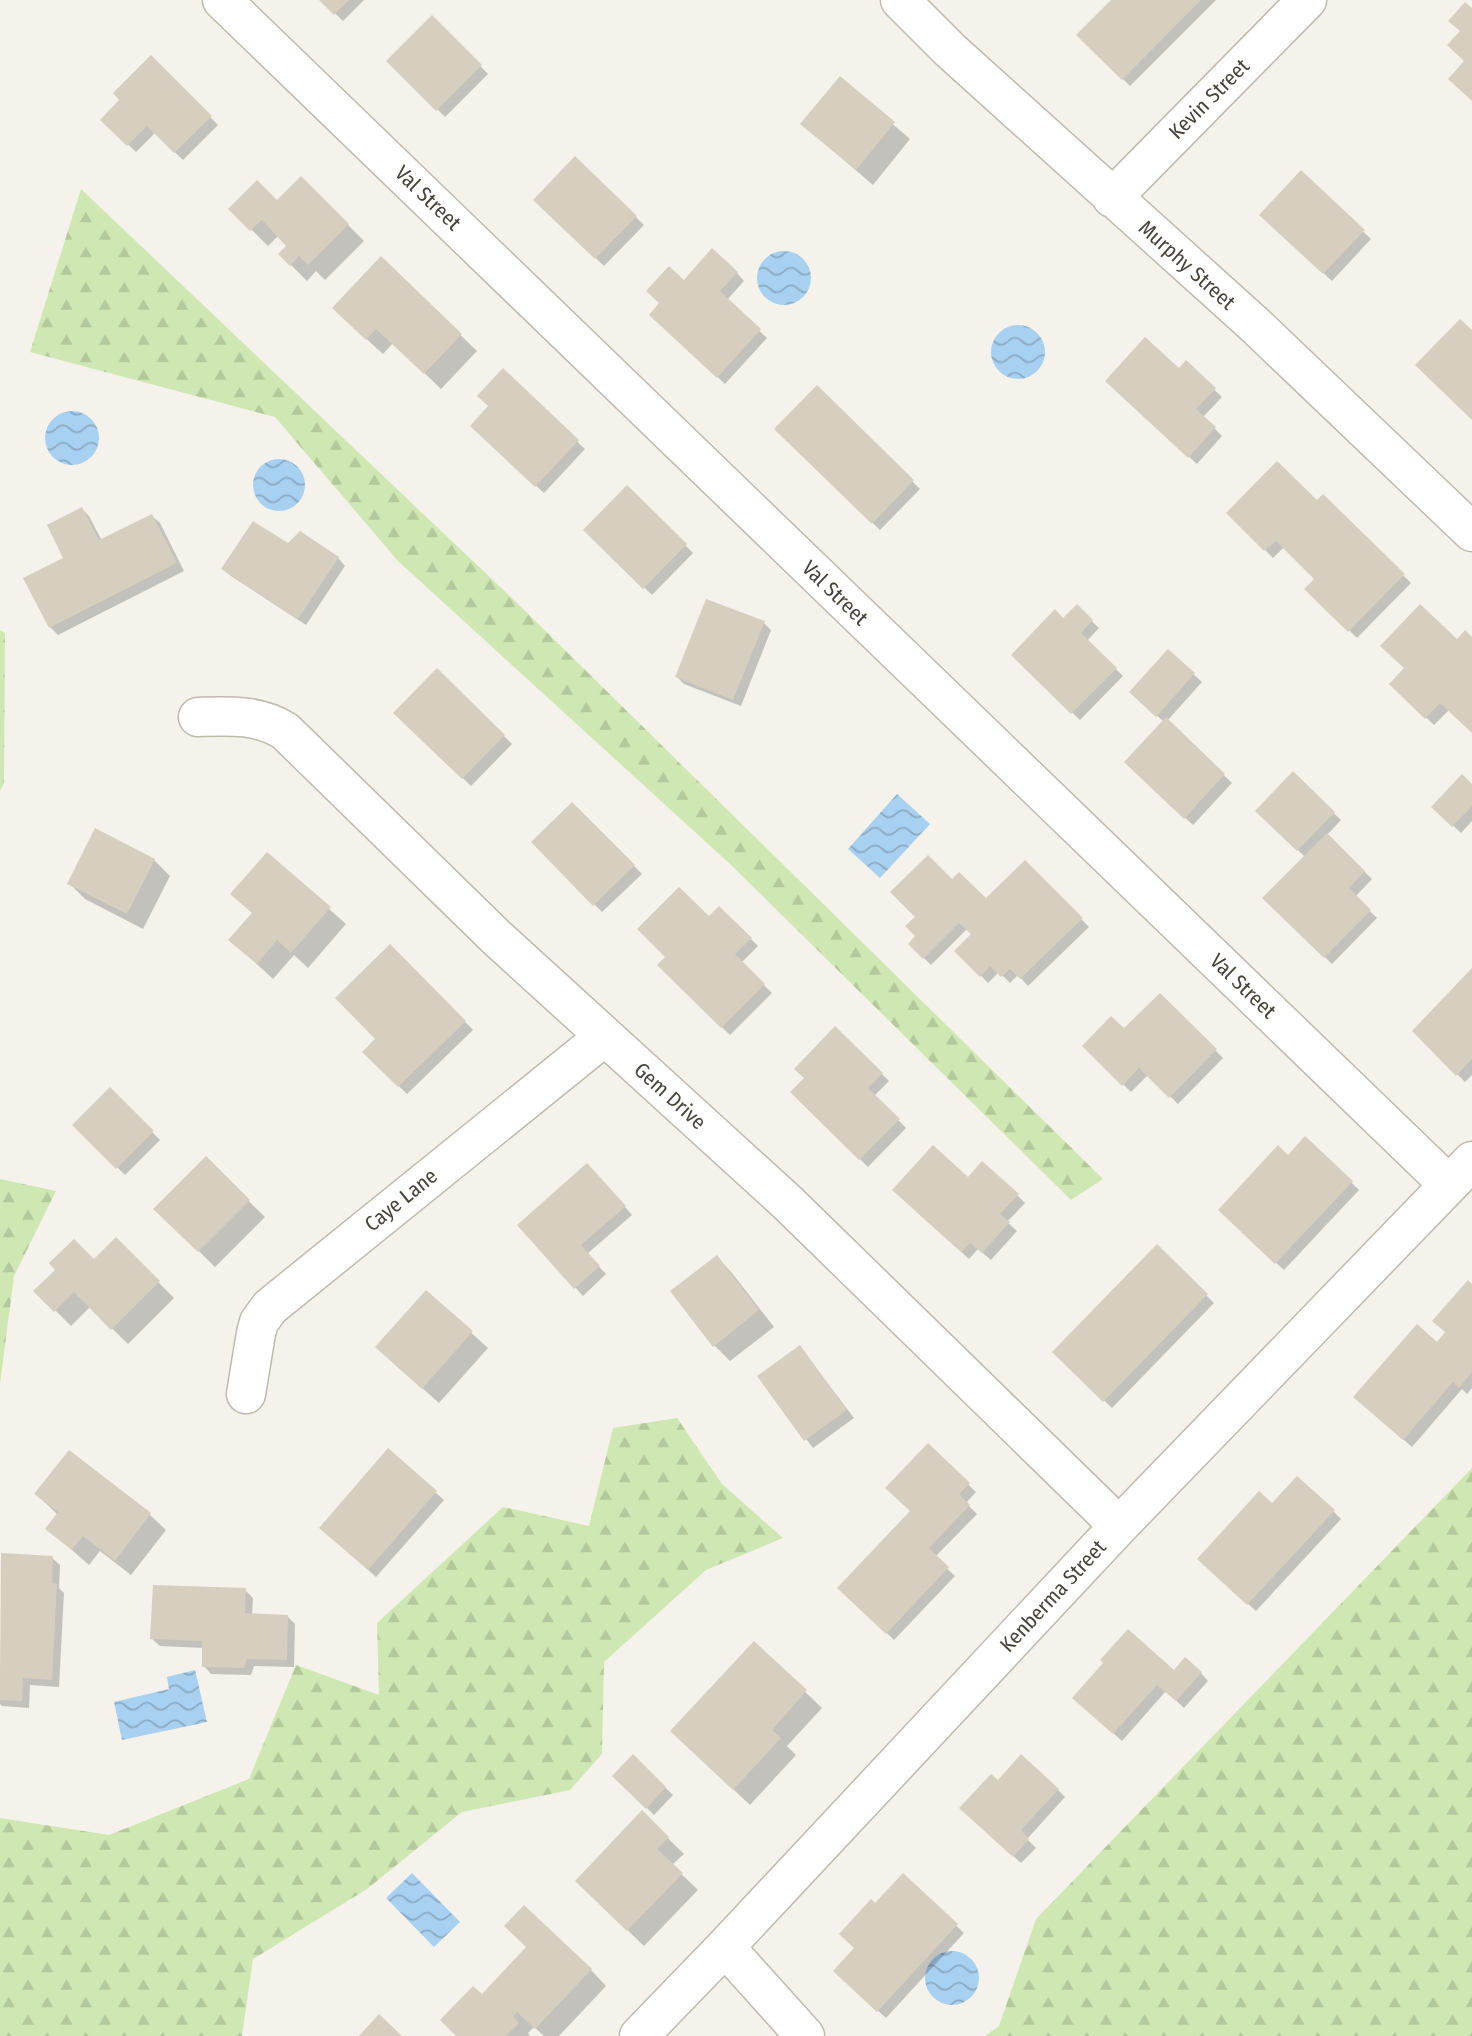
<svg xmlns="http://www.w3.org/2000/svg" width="1472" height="2036" font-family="'Fira Sans Condensed',sans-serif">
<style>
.forest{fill:url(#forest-firs)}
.water{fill:url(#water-waves)}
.shadow{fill:#0003}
.building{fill:#d6cebf}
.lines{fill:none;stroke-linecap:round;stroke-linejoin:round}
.minor-casing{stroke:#c0baac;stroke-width:41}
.minor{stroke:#fff;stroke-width:38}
.labels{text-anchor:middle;stroke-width:6;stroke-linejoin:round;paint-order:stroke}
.street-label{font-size:21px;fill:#484238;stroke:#fff}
</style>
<defs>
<pattern id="forest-firs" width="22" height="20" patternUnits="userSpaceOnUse" patternTransform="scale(1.75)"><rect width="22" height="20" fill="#cfe8b3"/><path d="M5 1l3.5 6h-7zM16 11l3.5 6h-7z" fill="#b3c89b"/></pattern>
<pattern id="water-waves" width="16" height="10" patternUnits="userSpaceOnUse" patternTransform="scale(1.75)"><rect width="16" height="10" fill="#a8d0f0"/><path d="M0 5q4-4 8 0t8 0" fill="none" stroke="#8baac3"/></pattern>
</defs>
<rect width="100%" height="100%" fill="#f4f2ea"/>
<path class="forest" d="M 81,189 L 517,603 L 1103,1179 L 1071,1200 L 730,864 L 398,561 L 275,417 L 30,352 Z
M 0,630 L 5,633 L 4,783 L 0,791 Z
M 0,1179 L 56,1191 L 14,1276 L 0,1384 Z
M 677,1418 L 722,1484 L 783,1538 L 706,1570 L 604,1662 L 602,1754 L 570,1790 L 462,1812 L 367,1889 L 253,1959 L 242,2036 L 0,2036 L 0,1818 L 109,1835 L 249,1779 L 296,1665 L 379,1695 L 377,1623 L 503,1507 L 589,1526 L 613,1428 Z
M 1472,1468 L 1472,2036 L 985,2036 L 999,2026 L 1036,1919 Z"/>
<path class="water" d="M757 278a27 27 0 1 1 54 0a27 27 0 1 1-54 0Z
M991 352a27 27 0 1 1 54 0a27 27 0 1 1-54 0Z
M45 438a27 27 0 1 1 54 0a27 27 0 1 1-54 0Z
M253 485a26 26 0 1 1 52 0a26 26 0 1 1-52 0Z
M 897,794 L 930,824 L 880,878 L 848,849 Z
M 195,1670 L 207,1722 L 122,1740 L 114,1702 L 169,1689 L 167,1677 Z
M 412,1873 L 460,1922 L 434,1947 L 386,1898 Z
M925 1978a27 27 0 1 1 54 0a27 27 0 1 1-54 0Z"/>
<path class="shadow" d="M 321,0 L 364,0 L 343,21 Z
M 1113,0 L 1216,0 L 1130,86 L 1079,35 Z
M 432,17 L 488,74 L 445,117 L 389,61 Z
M 151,57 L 218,125 L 183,160 L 155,133 L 136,152 L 102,120 L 122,100 Z
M 840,79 L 910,139 L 873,185 L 802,124 Z
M 575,158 L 644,225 L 604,266 L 535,200 Z
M 1301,173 L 1371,239 L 1332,281 L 1269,222 Z
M 301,178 L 364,241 L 325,280 L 316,271 L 307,281 L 280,254 L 289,246 L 279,235 L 268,246 L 231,209 L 277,202 Z
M 381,259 L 477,351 L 441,389 L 393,343 L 383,354 L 350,324 Z
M 737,273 L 744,281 L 727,300 L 767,338 L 725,384 L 659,322 L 684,282 Z
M 1186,363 L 1222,397 L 1203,417 L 1222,436 L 1197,464 L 1114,389 L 1179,370 Z
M 503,371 L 585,449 L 544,493 L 472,426 L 490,406 Z
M 817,388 L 920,489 L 880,530 L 777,429 Z
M 627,487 L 693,553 L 652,595 L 585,530 Z
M 1323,496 L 1411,583 L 1357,638 L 1307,589 L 1316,579 L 1284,547 L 1273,558 L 1229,513 L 1317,502 Z
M 82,509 L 89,516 L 102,541 L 152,516 L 160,523 L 184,571 L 58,635 L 50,627 L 26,579 L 65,559 Z
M 288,546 L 338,558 L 345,566 L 306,625 L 231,576 L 223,568 Z
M 1077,607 L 1099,628 L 1087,641 L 1123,676 L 1080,720 L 1013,655 L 1063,620 Z
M 764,623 L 771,630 L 741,706 L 684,684 L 677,677 Z
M 1472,640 L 1472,731 L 1449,710 L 1434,725 L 1391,684 L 1457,642 Z
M 1168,651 L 1202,682 L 1167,721 L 1232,783 L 1193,825 L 1126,762 L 1164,722 L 1131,692 Z
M 437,670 L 512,744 L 471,786 L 395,713 Z
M 1293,774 L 1341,820 L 1327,835 L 1372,879 L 1355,897 L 1377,918 L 1332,964 L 1265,898 L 1305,857 L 1258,811 Z
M 1472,786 L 1472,821 L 1461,833 L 1433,807 Z
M 572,804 L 642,874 L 602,912 L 533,842 Z
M 267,854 L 346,924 L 308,968 L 294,955 L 273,979 L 247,955 Z
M 154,860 L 170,876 L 143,929 L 85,899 L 69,883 Z
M 1025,862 L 1089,927 L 1028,986 L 1018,975 L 1010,983 L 999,972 L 988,983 L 957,951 L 973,934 L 967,929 L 931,965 L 910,944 L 952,882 L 986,901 Z
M 719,908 L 758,946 L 741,963 L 772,993 L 730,1035 L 659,965 Z
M 390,946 L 473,1030 L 407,1094 L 364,1052 L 377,1039 Z
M 1472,971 L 1472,1075 L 1465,1082 L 1414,1031 Z
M 1160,995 L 1223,1058 L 1178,1104 L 1148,1075 L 1131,1092 L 1084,1046 L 1124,1031 Z
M 835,1029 L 889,1081 L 874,1096 L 906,1128 L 868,1167 L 792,1092 L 806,1078 Z
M 110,1090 L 160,1140 L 125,1175 L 75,1125 Z
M 1306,1139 L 1359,1190 L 1284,1270 L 1220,1210 L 1288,1158 Z
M 206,1159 L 265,1217 L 215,1267 L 156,1209 Z
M 595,1172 L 632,1215 L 587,1254 L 606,1274 L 583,1296 L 519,1225 Z
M 968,1179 L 1017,1195 L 1025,1203 L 1007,1222 L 1017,1231 L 991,1260 L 978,1249 L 969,1259 L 901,1197 Z
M 116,1240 L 174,1298 L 128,1344 L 90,1307 L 71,1326 L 36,1291 L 58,1270 L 94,1262 Z
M 1157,1247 L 1214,1303 L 1112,1408 L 1054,1352 Z
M 717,1257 L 732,1273 L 774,1327 L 730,1361 L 714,1345 Z
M 1472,1286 L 1472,1388 L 1467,1394 L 1462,1389 L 1412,1447 L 1363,1404 L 1437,1345 L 1447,1333 Z
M 426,1292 L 488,1348 L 439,1403 L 394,1363 Z
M 800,1347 L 854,1418 L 813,1448 L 759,1376 Z
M 928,1446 L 976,1492 L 966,1503 L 977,1514 L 935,1557 L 955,1576 L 894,1640 L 840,1588 L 912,1512 Z
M 388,1451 L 444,1500 L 376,1577 L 329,1535 Z
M 36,1494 L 150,1515 L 166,1530 L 131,1575 L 100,1551 L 89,1565 L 48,1529 L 58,1515 Z
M 1272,1506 L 1333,1511 L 1341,1519 L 1256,1611 L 1207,1566 Z
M 2,1555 L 52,1558 L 60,1565 L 59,1588 L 64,1593 L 59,1687 L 30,1685 L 29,1708 L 2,1706 L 0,1704 Z
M 245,1590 L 253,1598 L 252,1615 L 287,1616 L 295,1624 L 294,1667 L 254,1666 L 251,1675 L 211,1674 L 204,1666 L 204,1648 L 160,1646 L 152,1639 Z
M 754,1643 L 822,1708 L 787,1746 L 796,1755 L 750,1805 L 688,1747 Z
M 1174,1672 L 1201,1673 L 1208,1681 L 1184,1708 L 1166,1691 L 1122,1741 L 1082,1705 Z
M 633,1757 L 673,1795 L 654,1815 L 615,1776 Z
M 998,1782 L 1058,1790 L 1065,1797 L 1027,1839 L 1036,1848 L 1021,1863 L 969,1815 Z
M 642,1813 L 684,1854 L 672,1865 L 698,1890 L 644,1946 L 593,1897 Z
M 903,1876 L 964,1933 L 886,2018 L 843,1979 L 875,1905 Z
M 591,1970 L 606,1986 L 559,2036 L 544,2036 L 534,2027 L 528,2033 L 530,2036 L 458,2036 L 482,1996 Z"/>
<path class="building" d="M 319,0 L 349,0 L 334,15 Z
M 1111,0 L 1201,0 L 1122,80 L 1076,35 Z
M 1465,2 L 1472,8 L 1472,101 L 1448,79 L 1464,61 L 1447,45 L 1460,31 L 1448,21 Z
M 432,15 L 482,65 L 436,111 L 386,61 Z
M 151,55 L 212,116 L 174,153 L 147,126 L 127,146 L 100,120 L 119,100 L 113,93 Z
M 840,76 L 895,122 L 856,170 L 800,124 Z
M 575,156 L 637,216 L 595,259 L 533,200 Z
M 1301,170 L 1365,230 L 1323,274 L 1259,215 Z
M 301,176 L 349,224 L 308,265 L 299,256 L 290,266 L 278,254 L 286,246 L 262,220 L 250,231 L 228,209 L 257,180 L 277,200 Z
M 712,248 L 738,272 L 720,291 L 761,329 L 717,378 L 649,315 L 659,303 L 646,291 L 669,266 L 684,280 Z
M 381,256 L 462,334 L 424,374 L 376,329 L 366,340 L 332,308 Z
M 1460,319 L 1472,330 L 1472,420 L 1415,365 Z
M 1145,337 L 1179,368 L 1186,360 L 1216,388 L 1196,409 L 1216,427 L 1188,458 L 1105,381 Z
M 503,368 L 579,440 L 535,487 L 470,426 L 488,406 L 477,396 Z
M 817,385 L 914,480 L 872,524 L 774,429 Z
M 1277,461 L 1317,500 L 1323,494 L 1405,574 L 1348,632 L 1304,589 L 1314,579 L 1276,541 L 1264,551 L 1226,513 Z
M 627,485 L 687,544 L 643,589 L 583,530 Z
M 82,507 L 99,540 L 152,514 L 177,563 L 49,628 L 23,578 L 63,558 L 47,525 Z
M 253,521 L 288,543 L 300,531 L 339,557 L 298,619 L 221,569 Z
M 706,599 L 765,621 L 733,700 L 675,677 Z
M 1077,604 L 1093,620 L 1081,633 L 1117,668 L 1071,714 L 1011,655 L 1055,609 L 1063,618 Z
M 1420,604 L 1457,639 L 1465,630 L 1472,637 L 1472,733 L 1440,703 L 1425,719 L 1389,684 L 1404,668 L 1380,646 Z
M 1168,649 L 1195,673 L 1156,717 L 1129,692 Z
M 437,668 L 505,735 L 462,779 L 393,713 Z
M 1166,717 L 1225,774 L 1184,819 L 1124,762 Z
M 1293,771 L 1335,812 L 1297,851 L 1255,811 Z
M 1462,774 L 1472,784 L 1472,806 L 1452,827 L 1431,807 Z
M 572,802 L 635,865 L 593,906 L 531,842 Z
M 95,828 L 155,859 L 127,914 L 67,884 Z
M 1327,833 L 1365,871 L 1349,888 L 1371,910 L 1324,958 L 1262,898 Z
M 267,852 L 331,907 L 291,953 L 277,940 L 257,964 L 228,940 L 252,913 L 230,894 Z
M 928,855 L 952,879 L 959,872 L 986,898 L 1025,860 L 1083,918 L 1020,979 L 1010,969 L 1001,977 L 990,966 L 980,977 L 954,951 L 971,934 L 959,923 L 923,959 L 908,944 L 915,936 L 905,926 L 915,917 L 890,892 Z
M 679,887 L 709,916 L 719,906 L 752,938 L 735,954 L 765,984 L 721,1028 L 657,965 L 665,957 L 637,929 Z
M 390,944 L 466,1021 L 398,1087 L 362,1052 L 375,1039 L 335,998 Z
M 1472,968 L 1472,1059 L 1456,1076 L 1412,1031 Z
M 1160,993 L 1217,1049 L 1169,1098 L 1139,1068 L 1122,1086 L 1082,1046 L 1111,1016 L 1124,1028 Z
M 835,1026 L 883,1073 L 868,1088 L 900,1119 L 859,1160 L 790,1092 L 804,1078 L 794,1069 Z
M 110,1087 L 154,1131 L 116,1169 L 72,1125 Z
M 1305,1136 L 1353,1181 L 1275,1264 L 1218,1210 L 1278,1145 L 1288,1155 Z
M 933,1145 L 968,1177 L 982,1161 L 1019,1194 L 1000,1214 L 1010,1222 L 982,1253 L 970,1243 L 961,1252 L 892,1190 Z
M 206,1156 L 250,1200 L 198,1252 L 153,1209 Z
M 587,1163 L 626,1206 L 581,1245 L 600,1266 L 574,1289 L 517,1225 Z
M 116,1237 L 160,1281 L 111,1330 L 74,1292 L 54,1312 L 33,1291 L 55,1270 L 49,1263 L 74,1239 L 94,1259 Z
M 1157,1244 L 1208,1294 L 1103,1402 L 1052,1352 Z
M 717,1255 L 759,1310 L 713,1347 L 670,1291 Z
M 1468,1280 L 1472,1284 L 1472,1372 L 1459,1388 L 1453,1382 L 1403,1440 L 1353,1397 L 1417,1324 L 1437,1342 L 1445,1332 L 1432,1321 Z
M 426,1290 L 473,1331 L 422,1389 L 375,1347 Z
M 800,1345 L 847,1410 L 804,1441 L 757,1376 Z
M 928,1443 L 970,1483 L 959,1494 L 970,1505 L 929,1548 L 949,1567 L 886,1634 L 837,1588 L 910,1511 L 885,1488 Z
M 388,1448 L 437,1491 L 368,1570 L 319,1528 Z
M 69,1450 L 151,1513 L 115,1561 L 83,1536 L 72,1550 L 45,1529 L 58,1512 L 34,1494 Z
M 1297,1476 L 1335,1510 L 1247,1605 L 1197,1559 L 1259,1491 L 1272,1503 Z
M 1,1553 L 53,1556 L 52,1583 L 57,1584 L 52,1680 L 23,1678 L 22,1701 L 0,1700 Z
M 153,1585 L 246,1588 L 245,1613 L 288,1615 L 287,1660 L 247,1659 L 244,1668 L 202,1667 L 202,1641 L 150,1639 Z
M 1128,1629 L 1174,1670 L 1185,1657 L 1202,1672 L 1176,1701 L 1157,1685 L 1113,1734 L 1072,1698 L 1103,1663 L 1100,1660 Z
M 754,1641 L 807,1690 L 772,1730 L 781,1738 L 733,1790 L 670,1731 Z
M 633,1754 L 666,1787 L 646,1809 L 612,1776 Z
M 1021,1754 L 1059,1789 L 1021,1830 L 1029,1839 L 1013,1857 L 959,1808 L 991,1774 L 998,1780 Z
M 642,1810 L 669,1837 L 657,1849 L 683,1873 L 627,1931 L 575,1881 Z
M 903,1873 L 958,1924 L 877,2012 L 833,1971 L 854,1948 L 839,1934 L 871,1899 L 875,1903 Z
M 524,1905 L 592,1969 L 535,2029 L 517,2012 L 513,2016 L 519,2023 L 506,2036 L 456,2036 L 440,2020 L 473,1986 L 482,1994 L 526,1947 L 504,1926 Z
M 379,2014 L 402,2036 L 359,2036 Z"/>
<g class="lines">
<g class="minor-casing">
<path id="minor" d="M 222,0 L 1449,1185
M 900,0 L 950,50 L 1255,325 L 1472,532
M 1112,198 L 1307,0
M 198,717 C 228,716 258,714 285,731 L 496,937 L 788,1203 L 1119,1526
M 246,1394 L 256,1333 L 259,1322 L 270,1307 L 604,1037
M 725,1947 L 805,2036
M 639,2036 L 725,1947 L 1119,1526 L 1472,1161"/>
</g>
<use href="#minor" class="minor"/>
</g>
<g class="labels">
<g class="street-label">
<text transform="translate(1209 99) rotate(-45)" y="7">Kevin Street</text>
<text transform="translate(428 198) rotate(44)" y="7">Val Street</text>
<text transform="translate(1187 265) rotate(42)" y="7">Murphy Street</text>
<text transform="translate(835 593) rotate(44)" y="7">Val Street</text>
<text transform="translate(1243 986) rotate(44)" y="7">Val Street</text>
<text transform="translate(670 1096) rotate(42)" y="7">Gem Drive</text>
<text transform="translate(401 1200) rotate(-39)" y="7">Caye Lane</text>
<text transform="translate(1053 1596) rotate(-47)" y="7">Kenberma Street</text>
</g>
</g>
</svg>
